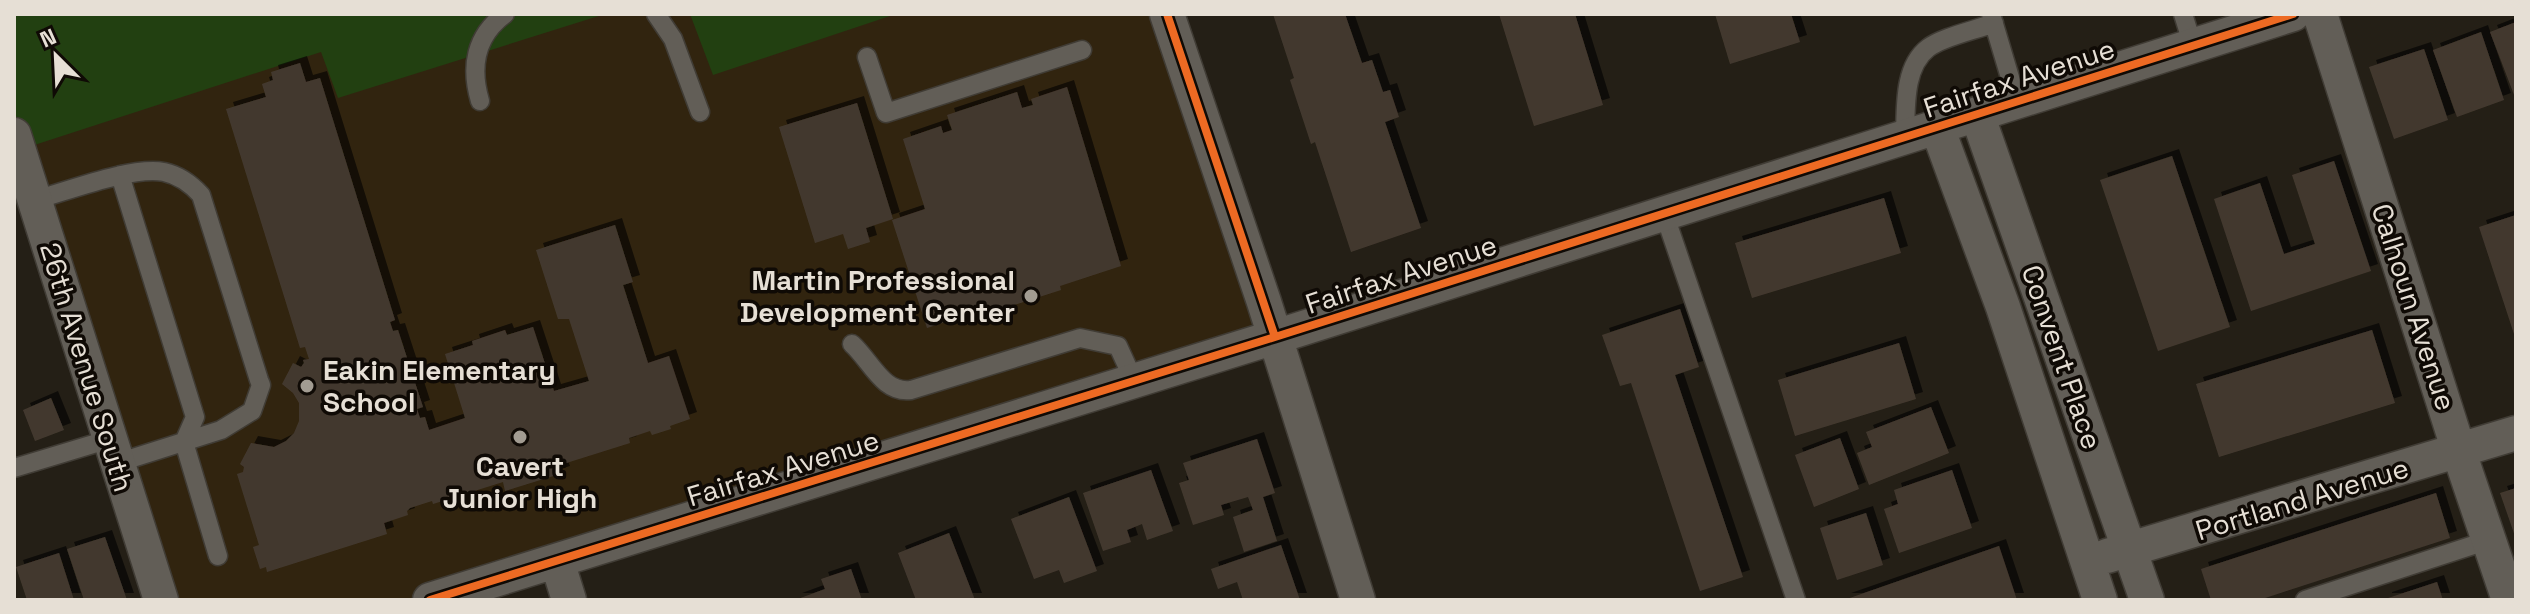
<svg xmlns="http://www.w3.org/2000/svg" width="2530" height="614" font-family="'Space Grotesk',sans-serif">
<style>
.built{fill:#31240f}
.green{fill:#224011}
.building{fill:#43392f;filter:url(#shadow)}
.lines{fill:none;stroke-linecap:round;stroke-linejoin:round}
.lane-casing{stroke:#403c35;stroke-width:21}
.street-casing{stroke:#403c35;stroke-width:37}
.lane{stroke:#625e57;stroke-width:18}
.street{stroke:#625e57;stroke-width:34}
.cycleway-casing{stroke:#0f0a05;stroke-width:13}
.cycleway{stroke:#ed6a23;stroke-width:8}
.poi-dot{fill:#a29c92;stroke:#0f0a05;stroke-width:3}
.labels{text-anchor:middle;stroke-width:7;stroke-linejoin:round;paint-order:stroke}
.street-label{font-size:28px;fill:#e6dfd5;stroke:#0f0a05}
.poi-label{font-size:28px;font-weight:bold;fill:#e6dfd5;stroke:#0f0a05;text-anchor:end}
</style>
<defs>
<filter id="shadow"><feDropShadow dx="7" dy="-7" stdDeviation="0" flood-color="#0009"/></filter>
</defs>
<rect width="100%" height="100%" fill="#241f16"/>
<path class="built" d="M 167,14 L 1169,14 L 1275,337 L 425,600 L 160,600 L 14,134 L 14,64 Z"/>
<path class="green" d="M 14,14 L 605,14 L 338,98 L 321,52 L 19,150 L 14,135 Z
M 690,14 L 896,14 L 713,75 Z"/>
<path class="building" d="M 1273,14 L 1345,14 L 1362,63 L 1372,60 L 1383,92 L 1390,90 L 1399,117 L 1385,122 L 1421,228 L 1351,252 L 1315,142 L 1311,144 L 1290,80 L 1294,78 Z
M 1499,14 L 1575,14 L 1603,105 L 1534,126 Z
M 1715,14 L 1791,14 L 1800,42 L 1730,64 Z
M 2516,22 L 2516,100 L 2490,32 Z
M 2481,32 L 2504,100 L 2457,117 L 2433,50 Z
M 2424,49 L 2448,120 L 2394,139 L 2369,67 Z
M 300,63 L 306,82 L 320,78 L 395,320 L 390,322 L 393,331 L 398,330 L 423,407 L 417,409 L 420,418 L 425,417 L 429,430 L 465,418 L 445,354 L 473,345 L 472,341 L 505,330 L 507,335 L 533,327 L 554,391 L 589,381 L 569,319 L 558,319 L 536,250 L 615,225 L 633,282 L 623,285 L 648,363 L 669,356 L 690,419 L 670,426 L 671,429 L 652,435 L 650,431 L 629,438 L 630,443 L 560,465 L 563,473 L 505,491 L 503,482 L 433,504 L 432,501 L 410,508 L 407,511 L 408,515 L 384,523 L 387,534 L 267,572 L 266,567 L 260,569 L 253,547 L 259,545 L 237,474 L 243,472 L 244,467 L 240,464 L 251,443 L 274,447 L 286,441 L 294,433 L 299,421 L 299,403 L 293,393 L 282,384 L 293,363 L 301,367 L 304,363 L 303,360 L 309,359 L 305,347 L 300,348 L 226,109 L 266,97 L 262,84 L 273,80 L 271,72 Z
M 1067,87 L 1121,266 L 1060,286 L 1061,290 L 989,313 L 988,308 L 927,328 L 892,220 L 925,209 L 903,139 L 941,126 L 943,133 L 952,130 L 947,115 L 1017,92 L 1022,108 L 1033,105 L 1031,99 Z
M 857,103 L 893,219 L 866,228 L 870,242 L 848,249 L 843,234 L 815,243 L 779,127 Z
M 2172,156 L 2230,327 L 2158,351 L 2100,180 Z
M 2334,161 L 2371,271 L 2251,311 L 2214,199 L 2260,183 L 2284,254 L 2315,244 L 2292,175 Z
M 1884,198 L 1901,253 L 1752,298 L 1735,243 Z
M 2516,215 L 2516,337 L 2515,337 L 2479,227 Z
M 1680,309 L 1699,367 L 1675,375 L 1743,577 L 1700,591 L 1631,383 L 1620,386 L 1602,335 Z
M 2372,330 L 2395,403 L 2219,457 L 2196,384 Z
M 1899,343 L 1916,399 L 1795,436 L 1778,380 Z
M 51,398 L 64,430 L 35,441 L 23,410 Z
M 1931,407 L 1949,453 L 1869,485 L 1857,453 L 1872,447 L 1866,432 Z
M 1840,438 L 1859,489 L 1814,507 L 1795,455 Z
M 1257,439 L 1275,493 L 1263,497 L 1277,541 L 1244,552 L 1233,517 L 1253,510 L 1248,497 L 1221,505 L 1224,515 L 1193,525 L 1179,483 L 1189,480 L 1183,463 Z
M 1151,470 L 1173,531 L 1147,540 L 1142,524 L 1127,530 L 1131,542 L 1103,551 L 1083,493 Z
M 1952,470 L 1972,528 L 1899,553 L 1884,509 L 1898,504 L 1894,490 Z
M 2516,488 L 2516,539 L 2500,493 Z
M 2436,493 L 2450,538 L 2259,600 L 2211,600 L 2201,569 Z
M 1069,497 L 1097,571 L 1064,583 L 1059,570 L 1034,579 L 1011,519 Z
M 1866,513 L 1883,565 L 1837,580 L 1820,528 Z
M 949,533 L 975,600 L 916,600 L 898,553 Z
M 105,537 L 127,600 L 84,600 L 67,549 Z
M 1281,545 L 1300,600 L 1243,600 L 1237,582 L 1218,589 L 1211,569 Z
M 1999,546 L 2017,600 L 1844,600 Z
M 59,553 L 74,600 L 27,600 L 16,567 Z
M 851,569 L 862,600 L 795,600 L 825,589 L 821,579 Z
M 2437,582 L 2443,600 L 2385,600 L 2385,599 Z"/>
<g class="lines">
<g class="lane-casing">
<path id="lane" d="M 656,14 L 673,39 L 700,112
M 1991,14 L 2017,101
M 2183,14 L 2193,46
M 867,57 L 886,113 L 1082,50
M 480,101 C 470,67 475,36 505,14
M 1905,137 C 1906,109 1903,67 1928,48 C 1942,37 1976,30 1994,23
M 120,175 L 195,417 L 184,442 L 218,556
M 35,200 C 68,191 131,166 164,172 C 178,175 191,184 201,195 L 259,380 L 261,385 L 252,411 L 221,430 L 117,463
M 1664,213 L 1796,600
M 852,344 C 871,361 883,394 911,390 L 1080,338 L 1118,346 L 1134,381
M 14,468 L 110,439
M 2305,600 L 2489,540"/>
</g>
<g class="street-casing">
<path id="street" d="M 1167,14 L 1264,302 L 1358,600
M 2320,14 L 2465,470 L 2509,600
M 1977,114 L 2147,600
M 1937,127 L 2003,307 L 2100,600
M 14,135 L 161,600
M 2107,556 L 2516,433
M 557,561 L 569,600
M 430,600 L 1275,337 L 2293,14"/>
</g>
<use href="#lane" class="lane"/>
<use href="#street" class="street"/>
<g class="cycleway-casing">
<path id="cycleway" d="M 1167,14 L 1275,337
M 430,600 L 1275,337 L 2293,14"/>
</g>
<use href="#cycleway" class="cycleway"/>
</g>
<g class="poi-dot">
<circle cx="1031" cy="296" r="8"/>
<circle cx="307" cy="386" r="8"/>
<circle cx="520" cy="437" r="8"/>
</g>
<g class="labels">
<g class="street-label">
<text transform="translate(2019 78) rotate(-18)" y="10">Fairfax Avenue</text>
<text transform="translate(1401 274) rotate(-18)" y="10">Fairfax Avenue</text>
<text transform="translate(2414 307) rotate(72)" y="10">Calhoun Avenue</text>
<text transform="translate(2062 357) rotate(71)" y="10">Convent Place</text>
<text transform="translate(87 367) rotate(73)" y="10">26th Avenue South</text>
<text transform="translate(783 468) rotate(-17)" y="10">Fairfax Avenue</text>
<text transform="translate(2302 499) rotate(-17)" y="10">Portland Avenue</text>
</g>
<g class="poi-label">
<text x="1015" y="290">Martin Professional<tspan x="1015" dy="32">Development Center</tspan></text>
<text x="323" y="380" text-anchor="start">Eakin Elementary<tspan x="323" dy="32">School</tspan></text>
<text x="520" y="476" text-anchor="middle">Cavert<tspan x="520" dy="32">Junior High</tspan></text>
</g>
</g>
<rect width="2530" height="614" fill="none" stroke="#e6dfd5" stroke-width="32"/>
<g transform="translate(56 56) rotate(336)" stroke="#0f0a05" stroke-width="6" paint-order="stroke">
<path d="M0-6L14 30L0 20L-14 30Z" fill="#e6dfd5"/>
<text y="-12" font-size="22" font-weight="bold" text-anchor="middle" fill="#e6dfd5">N</text>
</g>
</svg>
